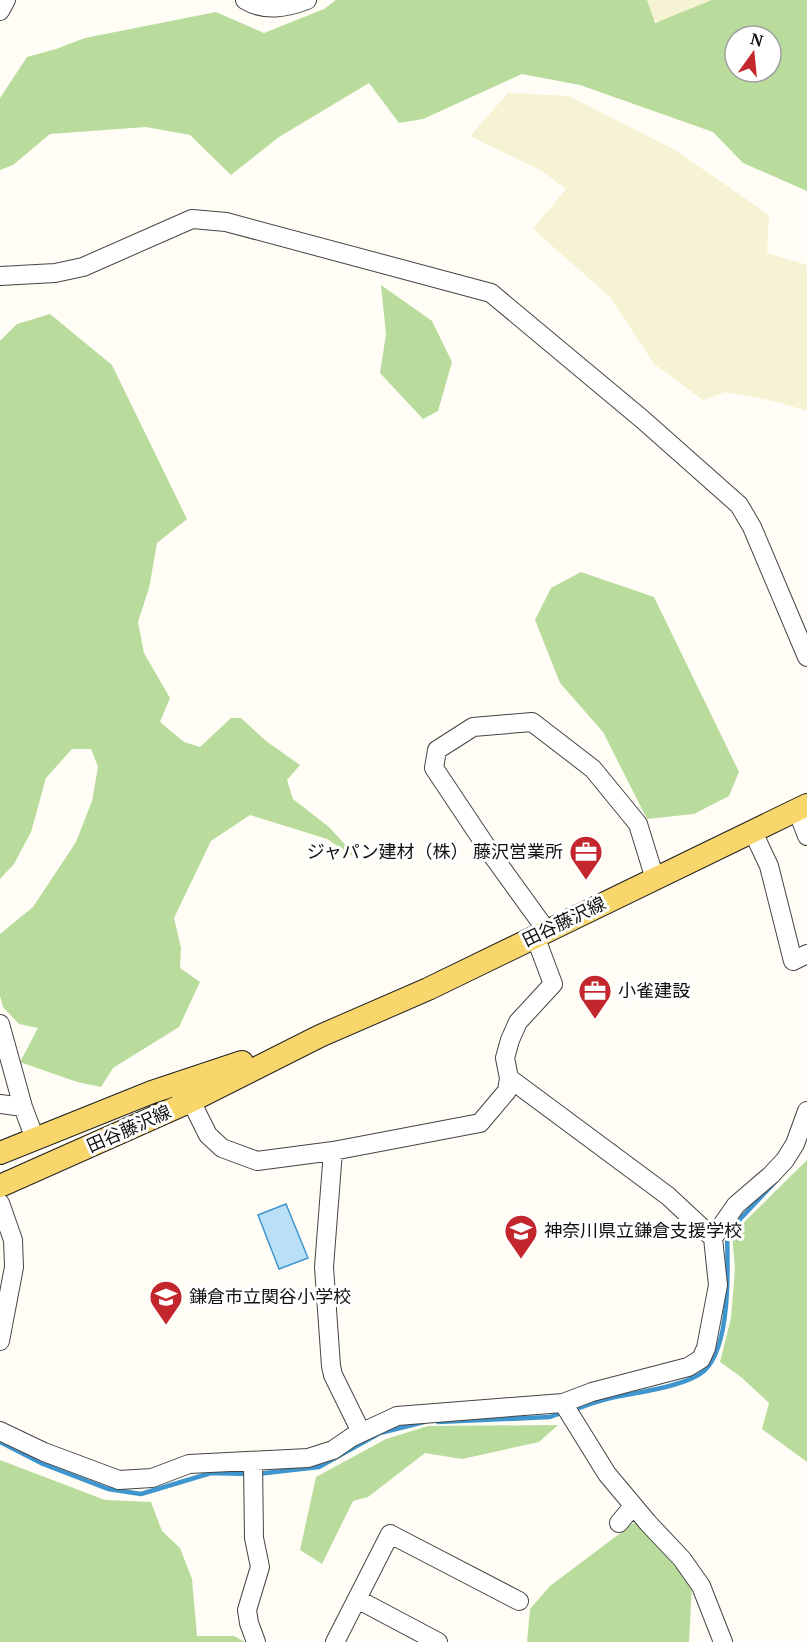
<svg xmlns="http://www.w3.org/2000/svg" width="807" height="1642" font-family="'PT Serif','Noto Sans JP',serif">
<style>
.farmland{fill:#f6f3d4}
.forest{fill:#b9dc9c;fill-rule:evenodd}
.water{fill:#b9e0f7;stroke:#3f96cf;stroke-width:1.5}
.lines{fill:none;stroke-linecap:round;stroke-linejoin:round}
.stream{stroke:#3f96cf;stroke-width:4.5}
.minor-casing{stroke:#444;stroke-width:20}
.major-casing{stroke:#222;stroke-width:24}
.minor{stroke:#fff;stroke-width:18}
.major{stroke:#f9d66b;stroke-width:22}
.labels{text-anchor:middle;stroke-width:6;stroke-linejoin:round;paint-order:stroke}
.poi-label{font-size:18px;fill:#111;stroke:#fff;text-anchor:start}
.street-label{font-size:18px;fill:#111;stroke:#fff}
</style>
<rect width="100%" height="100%" fill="#fffdf5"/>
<path class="farmland" d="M 643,0 L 719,0 L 665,23 L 643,17 Z
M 508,93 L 569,96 L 675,150 L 769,215 L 767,253 L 807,265 L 807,411 L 774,401 L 725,392 L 703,400 L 654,364 L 610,297 L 533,229 L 566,189 L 540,170 L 470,136 Z"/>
<path class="forest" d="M 336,0 L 647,0 L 655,23 L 712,0 L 807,0 L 807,191 L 743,163 L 713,132 L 580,85 L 522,74 L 423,119 L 399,123 L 369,83 L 279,137 L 231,175 L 190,135 L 146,127 L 50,134 L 13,165 L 0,170 L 0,98 L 27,57 L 56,49 L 85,38 L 216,12 L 264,33 L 324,9 ZM 735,36 L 771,36 L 771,72 L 735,72 Z
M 381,285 L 432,321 L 452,362 L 438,411 L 423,419 L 380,373 L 386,334 Z
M 50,314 L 112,365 L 187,519 L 157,543 L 149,588 L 138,622 L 144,653 L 170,698 L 160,722 L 184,742 L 200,747 L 231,718 L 241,718 L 266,741 L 300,765 L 287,780 L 293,799 L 329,827 L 360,861 L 327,839 L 250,815 L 211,841 L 174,918 L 181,948 L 180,968 L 200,982 L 179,1027 L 113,1068 L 101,1087 L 77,1082 L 20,1062 L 38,1028 L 19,1024 L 3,1007 L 0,996 L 0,934 L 33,907 L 76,842 L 92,801 L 98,767 L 91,749 L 72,749 L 46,778 L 31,832 L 14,864 L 0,879 L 0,341 L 17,324 Z
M 581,572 L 654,597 L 739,772 L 729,796 L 694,814 L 647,819 L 603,732 L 560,683 L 535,620 L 551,588 Z
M 807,1160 L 807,1462 L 762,1429 L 769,1403 L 741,1377 L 720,1362 L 731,1318 L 735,1269 L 732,1234 Z
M 558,1425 L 539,1442 L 462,1459 L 425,1453 L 368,1497 L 353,1501 L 322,1564 L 300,1550 L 316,1477 L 386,1439 L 428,1426 Z
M 0,1460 L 105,1500 L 151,1502 L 162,1531 L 180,1548 L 192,1579 L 197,1636 L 234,1636 L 245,1642 L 0,1642 Z
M 635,1522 L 692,1585 L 689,1642 L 527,1642 L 530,1609 L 550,1586 Z"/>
<path class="water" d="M 286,1204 L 308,1258 L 279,1269 L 258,1215 Z"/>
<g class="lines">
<path class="stream" d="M 572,1410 C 582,1407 592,1403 603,1400 C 629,1393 684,1388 704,1371 C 731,1347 728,1266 727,1233 L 775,1182
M 438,1422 L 550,1417 L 564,1412
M 0,1442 L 43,1464 L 108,1489 L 141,1494 L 211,1473 L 248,1474
M 257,1474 L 319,1467 L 380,1433 L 424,1422"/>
<g class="minor-casing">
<path id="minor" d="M 245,0 C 265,12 286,8 307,0
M 0,11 L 6,0
M 0,276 L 55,273 L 83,267 L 192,219 L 226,222 L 491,293 L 642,419 L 739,505 L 752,527 L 807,657
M 797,810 L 807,836
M 753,832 L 769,866 L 793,961 L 807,954
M 547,931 L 492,855 L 434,768 L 437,750 L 473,727 L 532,722 L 593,769 L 638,824 L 655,879
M 0,1024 L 23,1107 L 35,1139
M 509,1078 L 668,1196 L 713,1238
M 181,1093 L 189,1097 L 208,1135 L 222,1148 L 257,1161 L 333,1151 L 480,1123 L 507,1091 L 509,1078 L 505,1058 L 510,1040 L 518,1022 L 553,984 L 535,936
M 0,1104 L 23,1107
M 333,1151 L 324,1267 L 331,1366 L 333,1375 L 361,1432
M 0,1203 L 13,1240 L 14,1267 L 0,1341
M 563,1403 L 607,1474 L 648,1523 L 682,1559 L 701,1586 L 723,1642
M 0,1431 L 44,1452 L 119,1480 L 152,1478 L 189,1464 L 308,1458 L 333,1450 L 352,1437 L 397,1416 L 563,1403 L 592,1392 L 688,1367 L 701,1359 L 706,1348 L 718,1285 L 713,1238 L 736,1205 L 771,1175 L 785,1160 L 795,1144 L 807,1111
M 253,1461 L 254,1538 L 260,1567 L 247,1610 L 249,1623 L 256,1642
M 619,1523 L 633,1506
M 357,1599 L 438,1642
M 335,1642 L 390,1534 L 519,1601"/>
</g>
<g class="major-casing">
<path id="major" d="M 0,1153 L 152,1092 L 242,1062
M 0,1186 L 191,1101 L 320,1036 L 428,989 L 807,805"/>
</g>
<use href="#minor" class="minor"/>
<use href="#major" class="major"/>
</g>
<defs>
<g id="office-pin" transform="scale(1.725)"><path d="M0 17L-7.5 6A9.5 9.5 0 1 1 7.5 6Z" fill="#c4262e" stroke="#fff"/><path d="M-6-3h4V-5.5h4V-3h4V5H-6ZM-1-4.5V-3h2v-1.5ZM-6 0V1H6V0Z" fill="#fff"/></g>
<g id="school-pin" transform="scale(1.725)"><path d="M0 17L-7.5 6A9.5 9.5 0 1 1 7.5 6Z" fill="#c4262e" stroke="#fff"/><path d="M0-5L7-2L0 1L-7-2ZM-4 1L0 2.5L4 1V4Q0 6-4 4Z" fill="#fff"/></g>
</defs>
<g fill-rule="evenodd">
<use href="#office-pin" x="586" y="852"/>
<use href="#office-pin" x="595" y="991"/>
<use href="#school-pin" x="521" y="1231"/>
<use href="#school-pin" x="166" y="1297"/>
</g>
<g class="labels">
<g class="poi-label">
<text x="563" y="858" text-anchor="end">ジャパン建材（株） 藤沢営業所</text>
<text x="618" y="997">小雀建設</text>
<text x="544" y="1237">神奈川県立鎌倉支援学校</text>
<text x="189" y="1303">鎌倉市立関谷小学校</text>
</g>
<g class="street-label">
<text transform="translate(564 922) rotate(-26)" y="6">田谷藤沢線</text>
<text transform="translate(129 1129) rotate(-24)" y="6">田谷藤沢線</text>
</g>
</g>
<g transform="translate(753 54) rotate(15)"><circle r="28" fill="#ffffff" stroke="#a0a0a0" stroke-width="1.5"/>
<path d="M0-4.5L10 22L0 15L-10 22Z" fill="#c4262e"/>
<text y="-9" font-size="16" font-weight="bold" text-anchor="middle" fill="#111111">N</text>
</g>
</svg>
